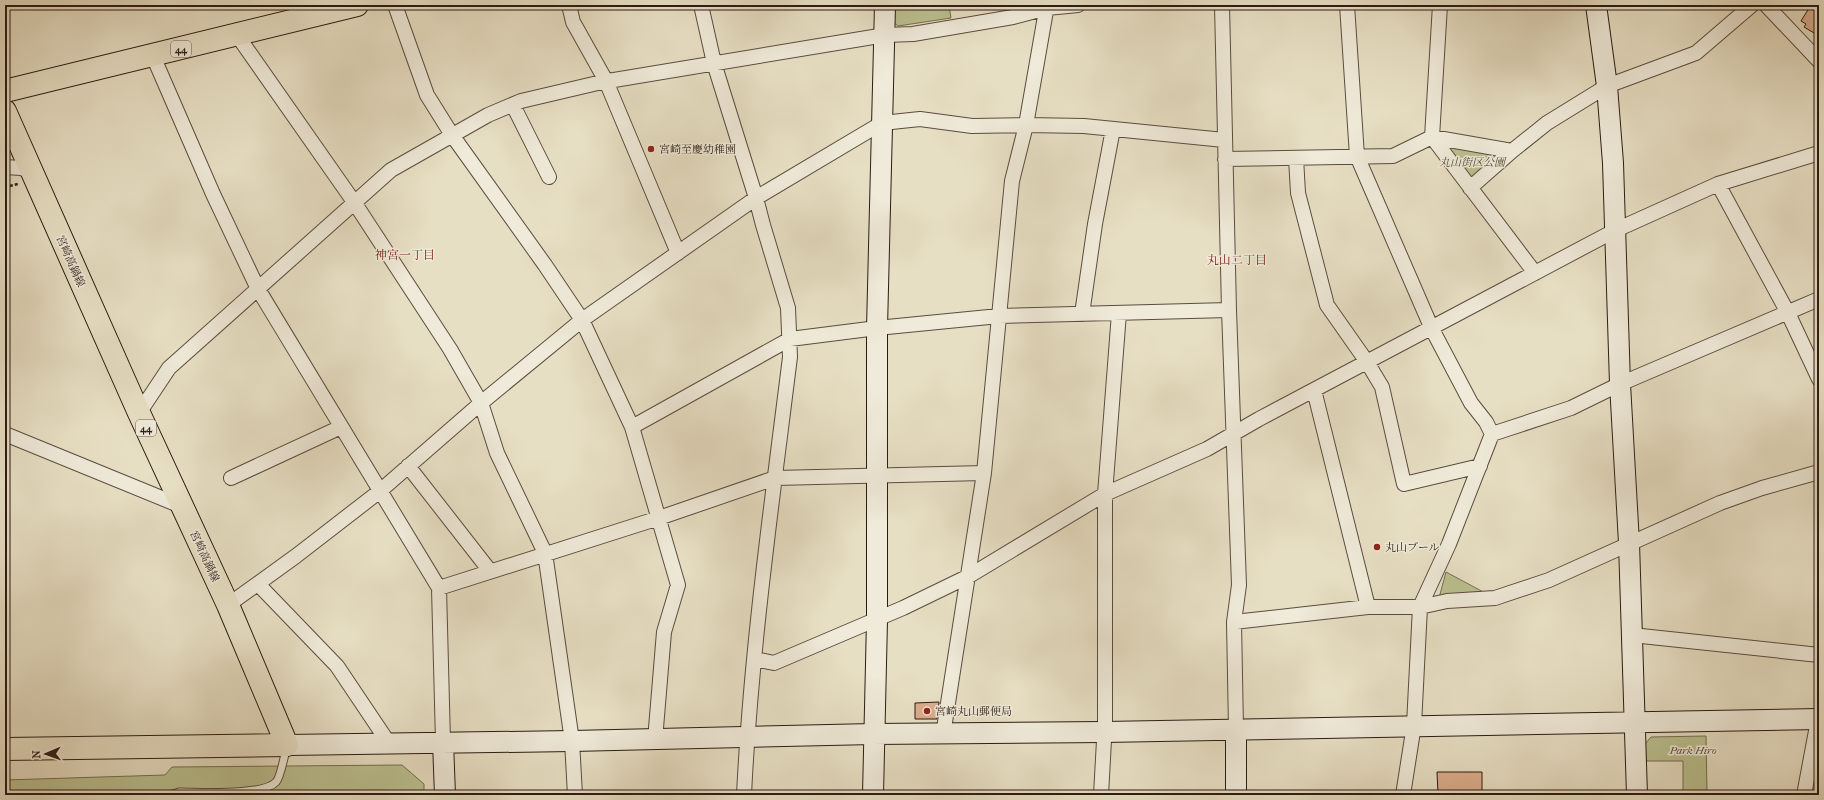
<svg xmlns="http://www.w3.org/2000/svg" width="1824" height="800" font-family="'IM FELL French Canon','Noto Serif JP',serif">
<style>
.green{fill:#bbc090;stroke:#746e52}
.building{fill:#dcad8c;stroke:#2c1b13}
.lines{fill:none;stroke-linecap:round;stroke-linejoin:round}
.lane-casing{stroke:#5b4c3f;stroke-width:9}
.street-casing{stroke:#5b4c3f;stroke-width:16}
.secondary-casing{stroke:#2c1b13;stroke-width:22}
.primary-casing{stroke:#2c1b13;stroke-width:24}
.path{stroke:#2c1b13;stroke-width:2.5;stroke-dasharray:3 2;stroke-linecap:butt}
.lane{stroke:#efead9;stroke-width:7}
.street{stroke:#efead9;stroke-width:14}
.secondary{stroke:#efead9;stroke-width:20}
.primary{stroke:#e7dfc4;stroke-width:22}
.poi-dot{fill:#8f2418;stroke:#efead9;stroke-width:1.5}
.labels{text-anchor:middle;stroke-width:3;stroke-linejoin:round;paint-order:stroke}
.shield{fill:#efead9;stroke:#66594e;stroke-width:1}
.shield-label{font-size:10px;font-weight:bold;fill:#2c1b13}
.poi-label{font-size:11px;fill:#2c1b13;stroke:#efead9;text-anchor:start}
.park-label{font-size:11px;font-style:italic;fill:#574d38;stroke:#efead9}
.street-label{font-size:11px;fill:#2c1b13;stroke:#efead9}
.neighbourhood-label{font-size:12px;fill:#7a1f14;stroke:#efead9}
</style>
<rect width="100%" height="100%" fill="#e7dfc4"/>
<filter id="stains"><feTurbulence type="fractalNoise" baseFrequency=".005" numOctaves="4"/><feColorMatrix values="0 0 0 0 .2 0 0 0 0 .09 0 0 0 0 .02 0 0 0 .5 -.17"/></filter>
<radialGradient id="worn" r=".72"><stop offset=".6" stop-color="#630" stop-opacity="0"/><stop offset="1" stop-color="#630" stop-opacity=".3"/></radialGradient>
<path class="green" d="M 895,5 L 949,5 L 951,18 L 898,26 L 893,22 Z
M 1442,145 L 1501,154 L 1470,180 Z
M 1446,572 L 1489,595 L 1439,598 Z
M 1706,736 L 1707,793 L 1683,793 L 1683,761 L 1646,761 L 1645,744 L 1651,737 Z
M 402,765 L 424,784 L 424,795 L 5,795 L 5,780 L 165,775 L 172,767 Z"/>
<path class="building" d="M 1811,5 L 1819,5 L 1819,36 L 1804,27 L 1806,24 L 1801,21 Z
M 939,702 L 937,719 L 915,719 L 915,703 Z
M 1437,772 L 1482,772 L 1482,793 L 1438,794 Z"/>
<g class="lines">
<g class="lane-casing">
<path id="lane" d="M 170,795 L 179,792 C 199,792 263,796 276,782 C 281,777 284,755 287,747"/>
</g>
<g class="street-casing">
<path id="street" d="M 395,5 L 427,95 L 452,135 L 545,265 L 582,320 L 632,427 L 678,585 L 664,632 L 655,740
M 569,5 L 573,22 L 606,81 L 678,253
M 701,5 L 714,63 L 756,198 L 763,225 L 788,308 L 790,357 C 772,502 751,649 744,795
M 1222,5 L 1229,310 L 1239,585 L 1234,622 L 1236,729
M 1347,5 L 1357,156 L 1432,329 L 1471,403 L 1486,422 L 1492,434 L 1449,544 L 1420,607 L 1414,725 L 1403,795
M 1440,5 L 1432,137 L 1535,273
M 1766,5 L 1819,61
M 237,35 L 354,202 L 450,349 L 481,403 L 497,453 L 545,553 L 572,741 L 575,795
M 153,56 L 213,194 L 258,289 L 439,588 L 443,742
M 513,105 L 549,177
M 1296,158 L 1298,193 L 1327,305 L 1367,362 L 1382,387 L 1404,484 L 1480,466
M 1225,159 L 1393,156 L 1432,137 L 1512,151
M 5,167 L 21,168 L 32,172
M 1718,184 L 1788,313 L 1819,379
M 1470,188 L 1512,151 L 1547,123 L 1607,86 L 1696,53 L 1752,5
M 1082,314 L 1095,224 L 1113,129
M 1314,390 L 1368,607
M 139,413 L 169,368 L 391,170 L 488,115 L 521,101 L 602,82 L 885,35 L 913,34 L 1013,17 L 1047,8 L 1078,5
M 632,427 L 790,339 L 877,328 L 999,316 L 1229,310
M 5,434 L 181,506
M 1492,434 L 1571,408 L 1620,384 L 1819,299
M 408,466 L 490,571
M 231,478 L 341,427
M 258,584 L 337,666 L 388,742
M 439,588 L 659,518 L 775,478 L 984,473
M 228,605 L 296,556 L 380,491 L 481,403 L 582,320 L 756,198 L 882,123 L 920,119 L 972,126 L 1026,125 L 1084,126 L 1224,140
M 1234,622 L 1368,607 L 1420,607 L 1447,601 L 1495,598 L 1549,580 L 1720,503 L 1762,488 L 1819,472
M 1632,635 L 1819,655
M 755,659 L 774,663 L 903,608 L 969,576 L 1105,494 L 1207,449 L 1259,419 L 1616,230 L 1718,184 L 1819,153
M 943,735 L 984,473 L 1012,181 L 1026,125 L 1047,5
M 1101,795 L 1105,722 L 1105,494 L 1119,313
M 1804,795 L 1819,715"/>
</g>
<g class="secondary-casing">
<path id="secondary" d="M 1596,5 L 1607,86 L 1613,163 L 1620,384 L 1629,543 L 1637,795
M 443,742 L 445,795
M 287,745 L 572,741 L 873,734 L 1104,732 L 1819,719
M 873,795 L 877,620 L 877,328 L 885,5
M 1236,795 L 1236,729"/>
</g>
<g class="primary-casing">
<path id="primary" d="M 5,91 L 357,5
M 5,111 L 139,413 L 228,605 L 287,745 L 5,749"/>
</g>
<path class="path" d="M 5,187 L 18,184"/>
<use href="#lane" class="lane"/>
<use href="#street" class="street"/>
<use href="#secondary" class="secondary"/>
<use href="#primary" class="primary"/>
</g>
<g class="poi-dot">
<circle cx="651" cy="149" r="4"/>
<circle cx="1377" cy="547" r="4"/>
<circle cx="927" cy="711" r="4"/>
</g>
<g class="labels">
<g class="shield">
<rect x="171" y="41" width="20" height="16" rx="3"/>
<rect x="136" y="420" width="20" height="16" rx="3"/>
</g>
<g class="shield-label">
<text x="181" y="53">44</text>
<text x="146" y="432">44</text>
</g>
<g class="poi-label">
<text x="659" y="153">宮崎至慶幼稚園</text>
<text x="1385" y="551">丸山プール</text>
<text x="935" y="715">宮崎丸山郵便局</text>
</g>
<g class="park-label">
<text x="1472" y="166">丸山街区公園</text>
<text x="1693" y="754">Park Hiro</text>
</g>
<g class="street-label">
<text transform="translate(71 261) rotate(66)" y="4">宮崎高鍋線</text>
<text transform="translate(205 556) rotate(65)" y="4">宮崎高鍋線</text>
</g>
<g class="neighbourhood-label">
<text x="405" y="259">神宮一丁目</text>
<text x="1237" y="264">丸山二丁目</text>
</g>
</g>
<rect width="1824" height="800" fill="none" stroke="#e7dfc4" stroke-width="20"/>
<rect x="6" y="6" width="1812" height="788" fill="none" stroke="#2c1b13" stroke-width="2"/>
<rect x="10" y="10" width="1804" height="780" fill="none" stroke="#2c1b13"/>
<g transform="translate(46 754) rotate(268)" stroke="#efead9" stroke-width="3" paint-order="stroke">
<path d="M0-3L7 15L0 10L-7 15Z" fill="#2c1b13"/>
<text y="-6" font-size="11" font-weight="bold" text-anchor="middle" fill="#2c1b13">N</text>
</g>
<rect width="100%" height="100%" filter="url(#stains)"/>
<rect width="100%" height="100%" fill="url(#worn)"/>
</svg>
